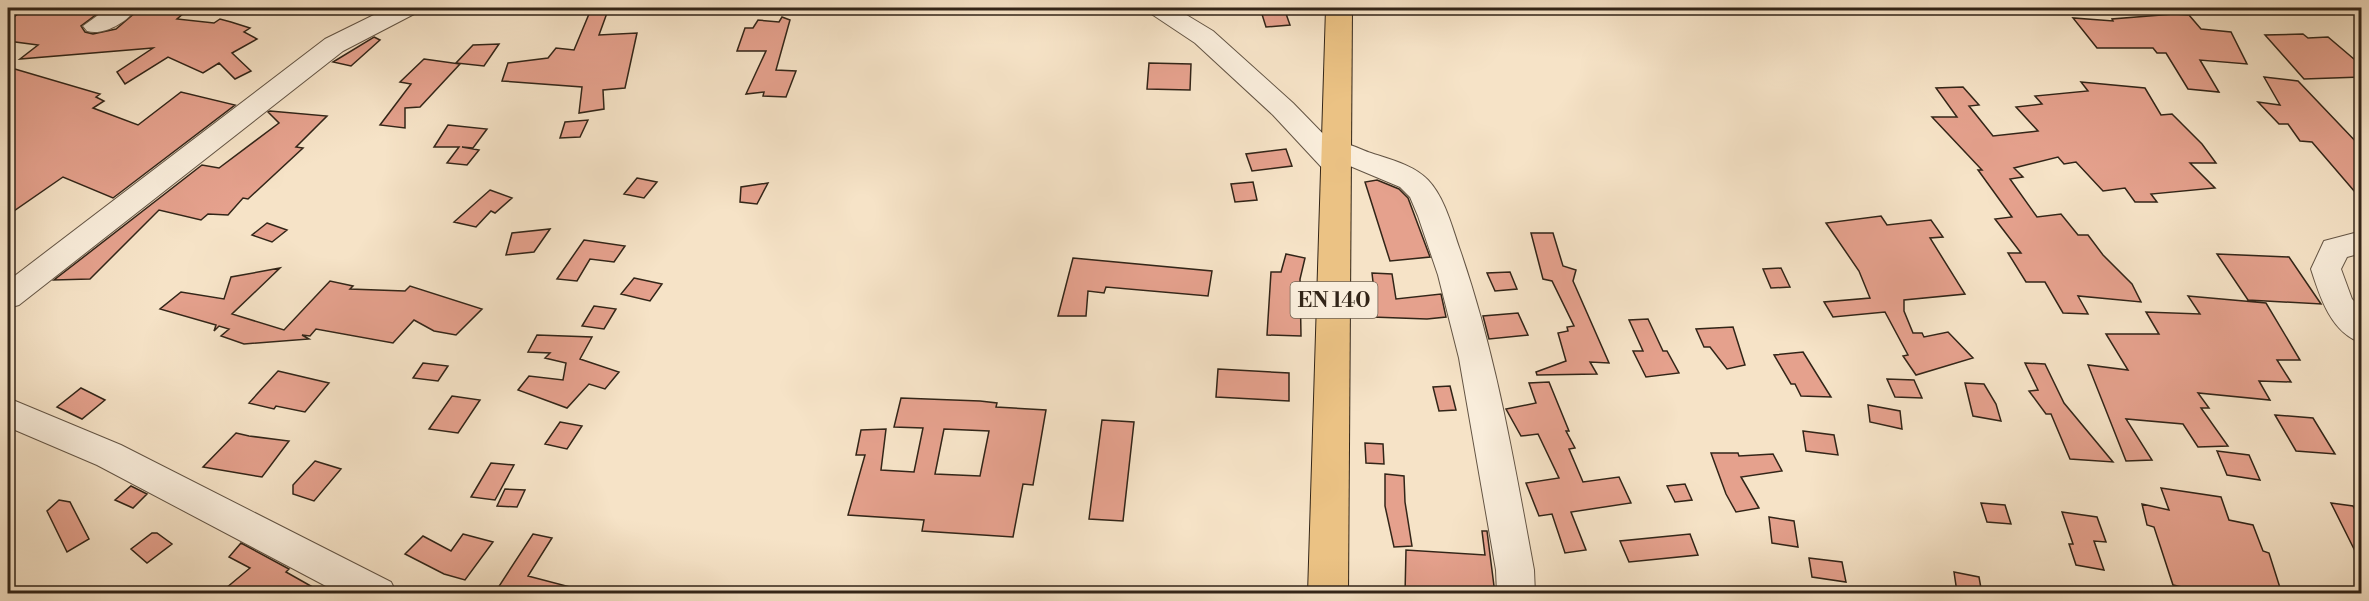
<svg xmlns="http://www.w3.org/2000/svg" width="2369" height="601" font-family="'Libre Bodoni',serif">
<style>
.building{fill:#e5a18d;stroke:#322518;stroke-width:1.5;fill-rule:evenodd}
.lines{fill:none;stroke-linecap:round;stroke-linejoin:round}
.minor-casing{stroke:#635444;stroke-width:2}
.major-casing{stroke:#322518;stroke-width:2}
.minor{fill:#f9eddb;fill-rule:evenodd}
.major{fill:#ebc284;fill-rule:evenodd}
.labels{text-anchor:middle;stroke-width:6;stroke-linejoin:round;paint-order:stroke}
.shield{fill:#f9eddb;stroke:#6e6152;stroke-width:1.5}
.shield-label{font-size:21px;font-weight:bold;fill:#322518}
</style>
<rect width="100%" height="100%" fill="#f6e3c7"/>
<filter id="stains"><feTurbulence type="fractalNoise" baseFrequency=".00333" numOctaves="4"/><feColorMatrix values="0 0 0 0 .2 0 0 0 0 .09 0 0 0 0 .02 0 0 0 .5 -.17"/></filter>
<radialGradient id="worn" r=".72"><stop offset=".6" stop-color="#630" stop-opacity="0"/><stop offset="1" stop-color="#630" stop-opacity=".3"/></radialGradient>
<path class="building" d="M 25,8 L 105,8 L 81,26 L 85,32 L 93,34 L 116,29 L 136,12 L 184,13 L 177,19 L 214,23 L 220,19 L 231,22 L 250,28 L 244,32 L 257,39 L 232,53 L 251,71 L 235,79 L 219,63 L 203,73 L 168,57 L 125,84 L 117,72 L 153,48 L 20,59 L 38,45 L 8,41 L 8,22 Z
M 1260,8 L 1284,8 L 1290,25 L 1266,27 Z
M 607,13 L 599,35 L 637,33 L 625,88 L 603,90 L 604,109 L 579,113 L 582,87 L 502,81 L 508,63 L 548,58 L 556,48 L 574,50 L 589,14 Z
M 2174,14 L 2189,15 L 2201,29 L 2231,32 L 2247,64 L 2200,60 L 2219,92 L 2188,89 L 2166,53 L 2157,53 L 2153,48 L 2097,48 L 2073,18 L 2113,21 L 2112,19 Z
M 782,17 L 790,20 L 776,70 L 796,71 L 786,97 L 763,96 L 764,92 L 746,94 L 766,51 L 737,51 L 745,28 L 753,28 L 758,20 L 779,22 Z
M 2303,34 L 2308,38 L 2328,37 L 2361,65 L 2361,77 L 2304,79 L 2265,35 Z
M 374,37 L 380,40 L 351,66 L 333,62 Z
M 499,44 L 484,66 L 456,63 L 473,45 Z
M 424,59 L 460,64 L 420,107 L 405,108 L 405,128 L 380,125 L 411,84 L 400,82 Z
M 1149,63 L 1191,64 L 1190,90 L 1147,89 Z
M 8,67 L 100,94 L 96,97 L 104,101 L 93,108 L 138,125 L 181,92 L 235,105 L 113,198 L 63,177 L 8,215 Z
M 2264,77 L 2298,81 L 2361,147 L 2361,199 L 2312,142 L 2300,141 L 2288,124 L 2279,124 L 2258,102 L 2280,105 Z
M 2081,82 L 2145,88 L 2161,115 L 2172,114 L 2202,144 L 2216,163 L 2190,163 L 2215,188 L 2151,194 L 2157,202 L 2135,202 L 2125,188 L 2103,191 L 2076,162 L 2064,164 L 2058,157 L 2014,168 L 2023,177 L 2010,179 L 2037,217 L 2061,214 L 2078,235 L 2088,235 L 2103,255 L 2132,284 L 2141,302 L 2078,296 L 2088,314 L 2063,313 L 2045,282 L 2026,282 L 2008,253 L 2021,253 L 1995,219 L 2012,217 L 1978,170 L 1982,170 L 1932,117 L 1957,117 L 1936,88 L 1963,87 L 1979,105 L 1969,106 L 1993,136 L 2038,131 L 2016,107 L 2042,104 L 2035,96 L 2088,91 Z
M 270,111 L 327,116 L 296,147 L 303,148 L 248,199 L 243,198 L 228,215 L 208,214 L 201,220 L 159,210 L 90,279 L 54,280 L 202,165 L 219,168 L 279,123 L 268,112 Z
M 588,120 L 580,137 L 560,138 L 565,122 Z
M 448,125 L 487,129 L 473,148 L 462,147 L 479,150 L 467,165 L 447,163 L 459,147 L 434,147 Z
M 1286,149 L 1292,166 L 1252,171 L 1246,154 Z
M 637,178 L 657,182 L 644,198 L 624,194 Z
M 1377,180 L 1399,189 L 1408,198 L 1430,257 L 1390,261 L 1365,182 Z
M 1253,182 L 1257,200 L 1235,202 L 1231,184 Z
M 768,183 L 757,204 L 740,202 L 741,187 Z
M 490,190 L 512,198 L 495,213 L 491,211 L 476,227 L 454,222 Z
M 1881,216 L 1887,225 L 1931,220 L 1943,237 L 1930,238 L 1965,294 L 1904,300 L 1904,311 L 1913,333 L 1922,333 L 1924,337 L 1948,332 L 1973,358 L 1916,375 L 1903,356 L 1908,355 L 1885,312 L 1833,317 L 1824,302 L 1870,298 L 1859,271 L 1826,223 Z
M 267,223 L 287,230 L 272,242 L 252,235 Z
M 550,229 L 534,252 L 506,255 L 512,233 Z
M 1531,233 L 1553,233 L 1563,266 L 1576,270 L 1573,281 L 1609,363 L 1590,362 L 1597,374 L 1537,375 L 1536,372 L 1566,361 L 1558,333 L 1568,331 L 1567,327 L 1574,326 L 1552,281 L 1543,279 Z
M 584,240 L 625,246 L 614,262 L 590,259 L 577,281 L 557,279 Z
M 1286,254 L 1305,258 L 1300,279 L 1301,336 L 1267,335 L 1271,272 L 1281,272 Z
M 2217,254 L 2289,257 L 2321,304 L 2248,300 Z
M 1073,258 L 1212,271 L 1208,296 L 1106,287 L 1104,293 L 1088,291 L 1086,316 L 1058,316 Z
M 280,268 L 232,314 L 284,330 L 330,281 L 353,286 L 350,289 L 405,291 L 410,286 L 482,309 L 456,335 L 434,331 L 414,320 L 393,343 L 316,329 L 310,336 L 302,335 L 309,339 L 244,344 L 221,336 L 229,329 L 219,326 L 214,331 L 216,325 L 160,309 L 181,292 L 224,299 L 231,277 Z
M 1781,268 L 1790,287 L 1771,288 L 1763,269 Z
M 1510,272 L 1517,289 L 1495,291 L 1487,273 Z
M 1372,273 L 1392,274 L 1396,299 L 1441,294 L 1446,317 L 1427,319 L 1372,317 L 1369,291 L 1374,291 Z
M 634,278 L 662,284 L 650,301 L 621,294 Z
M 2188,296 L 2266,303 L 2300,360 L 2277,360 L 2291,382 L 2259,381 L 2270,400 L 2198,393 L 2209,408 L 2201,408 L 2228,446 L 2198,447 L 2183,424 L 2126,419 L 2152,460 L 2126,461 L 2088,365 L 2128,370 L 2106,334 L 2159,334 L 2146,312 L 2200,314 Z
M 594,306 L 616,309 L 604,329 L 582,326 Z
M 1518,313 L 1528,335 L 1489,339 L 1483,316 Z
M 1648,319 L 1663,351 L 1667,351 L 1679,373 L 1646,377 L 1633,351 L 1643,351 L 1629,320 Z
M 1733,327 L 1745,365 L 1727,369 L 1710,347 L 1704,347 L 1696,329 Z
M 537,335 L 592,337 L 580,359 L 619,372 L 605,389 L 589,384 L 567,408 L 518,390 L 529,376 L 563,380 L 566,363 L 545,358 L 550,353 L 528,352 Z
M 1803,352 L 1831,397 L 1801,396 L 1795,384 L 1791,384 L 1774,355 Z
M 423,363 L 448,366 L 438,381 L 413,378 Z
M 2025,363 L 2045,364 L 2064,403 L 2113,462 L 2070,459 L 2051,414 L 2046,414 L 2029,391 L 2038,390 Z
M 1218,369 L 1289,373 L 1289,401 L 1216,397 Z
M 278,371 L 329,383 L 305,412 L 276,406 L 274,409 L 249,403 Z
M 1887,379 L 1914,380 L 1922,398 L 1895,397 Z
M 1549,382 L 1569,431 L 1566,431 L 1575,448 L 1569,449 L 1583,482 L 1619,477 L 1631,503 L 1571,512 L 1586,550 L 1565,553 L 1552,514 L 1539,516 L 1526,483 L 1559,478 L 1538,434 L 1521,436 L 1506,409 L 1536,403 L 1529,383 Z
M 1965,383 L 1984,384 L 1996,404 L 2001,421 L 1973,416 Z
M 1450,386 L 1456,410 L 1439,411 L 1433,387 Z
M 81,388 L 105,400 L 82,419 L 57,407 Z
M 452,396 L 480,400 L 458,433 L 429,429 Z
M 901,398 L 980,401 L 997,403 L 996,407 L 1046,410 L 1033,485 L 1023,484 L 1013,537 L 922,531 L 924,520 L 848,515 L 865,455 L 856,455 L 861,430 L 886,429 L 881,470 L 914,472 L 923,428 L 894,427 ZM 944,429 L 989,431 L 980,476 L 935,474 Z
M 1868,405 L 1900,411 L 1902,429 L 1870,422 Z
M 2275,415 L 2313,418 L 2335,454 L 2296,451 Z
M 1102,420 L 1134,422 L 1123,521 L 1089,519 Z
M 560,422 L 582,426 L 567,449 L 545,444 Z
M 1803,431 L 1834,435 L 1838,455 L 1806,451 Z
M 236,433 L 249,436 L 289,441 L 262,477 L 203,467 Z
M 1365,443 L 1383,444 L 1384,464 L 1366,463 Z
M 2217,451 L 2249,455 L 2260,480 L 2227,475 Z
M 1711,453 L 1738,453 L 1739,456 L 1773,454 L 1782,471 L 1741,477 L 1759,508 L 1736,512 L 1726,494 Z
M 315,461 L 341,469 L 314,501 L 293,494 L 293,485 Z
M 491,463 L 514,465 L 495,500 L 471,497 Z
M 1385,474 L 1404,476 L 1405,502 L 1412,546 L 1394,547 L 1385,506 Z
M 1685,484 L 1692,500 L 1675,502 L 1667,486 Z
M 131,486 L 147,494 L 133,508 L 115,500 Z
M 2161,488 L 2221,497 L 2229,520 L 2253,525 L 2263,551 L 2269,553 L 2282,594 L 2214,594 L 2173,585 L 2154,527 L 2147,525 L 2142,504 L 2169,510 Z
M 505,489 L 525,490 L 517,507 L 497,506 Z
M 59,500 L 70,502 L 89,539 L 67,552 L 47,511 Z
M 1981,503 L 2005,505 L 2011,524 L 1987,522 Z
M 2331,503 L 2353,506 L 2361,522 L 2361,563 Z
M 2062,512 L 2097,517 L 2106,542 L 2094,541 L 2104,570 L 2076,565 L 2069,544 L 2073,544 Z
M 1769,517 L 1794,521 L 1798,547 L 1772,543 Z
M 1482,531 L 1487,531 L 1495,594 L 1405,594 L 1406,550 L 1485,555 Z
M 152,533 L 157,533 L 172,544 L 147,563 L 131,549 Z
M 463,534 L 493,542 L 465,580 L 444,574 L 405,554 L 423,536 L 451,551 Z
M 533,534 L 552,538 L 528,576 L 574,588 L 573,594 L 494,594 Z
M 1690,534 L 1698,555 L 1629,562 L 1620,541 Z
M 241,543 L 289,569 L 286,572 L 325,594 L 219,594 L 250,568 L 229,557 Z
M 1809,558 L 1842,562 L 1846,582 L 1812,577 Z
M 1954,572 L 1979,577 L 1982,594 L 1957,592 Z"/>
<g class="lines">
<g class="minor-casing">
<path id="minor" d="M 108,8 L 137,8 C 127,22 104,36 87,31 L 83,26 Z
M 388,8 L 420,8 L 416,13 L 343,51 L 19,305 L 8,308 L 8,281 L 325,39 Z
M 1147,8 L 1175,8 L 1213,31 L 1293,103 L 1332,143 C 1344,140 1359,149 1371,153 C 1389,159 1414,165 1428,180 C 1445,198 1452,227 1460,250 C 1496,354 1514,462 1534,570 L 1535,594 L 1497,594 L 1496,570 L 1459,358 L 1438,275 L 1418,216 L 1410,197 L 1400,187 L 1350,166 L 1346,172 L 1336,175 L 1326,172 L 1273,115 L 1195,43 L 1150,13 Z
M 2362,231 L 2362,253 L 2347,257 L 2341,269 L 2352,299 L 2362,309 L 2362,343 C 2331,333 2320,297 2311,269 L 2324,241 Z
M 8,398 L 121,445 L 391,582 L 397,594 L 341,594 L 97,465 L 8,427 Z"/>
</g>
<g class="major-casing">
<path id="major" d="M 1326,8 L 1352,8 L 1348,594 L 1308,594 Z"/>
</g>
<use href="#minor" class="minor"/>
<use href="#major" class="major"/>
</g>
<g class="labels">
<rect class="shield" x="1290.5" y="282" width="87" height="36" rx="4.5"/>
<g class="shield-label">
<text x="1334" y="307">EN 140</text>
</g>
</g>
<rect width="2369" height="601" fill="none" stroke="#f6e3c7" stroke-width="30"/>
<rect x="9" y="9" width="2351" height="583" fill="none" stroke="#322518" stroke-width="3"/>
<rect x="15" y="15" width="2339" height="571" fill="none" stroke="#322518" stroke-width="1.5"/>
<rect width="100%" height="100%" filter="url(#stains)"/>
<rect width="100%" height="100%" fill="url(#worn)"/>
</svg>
